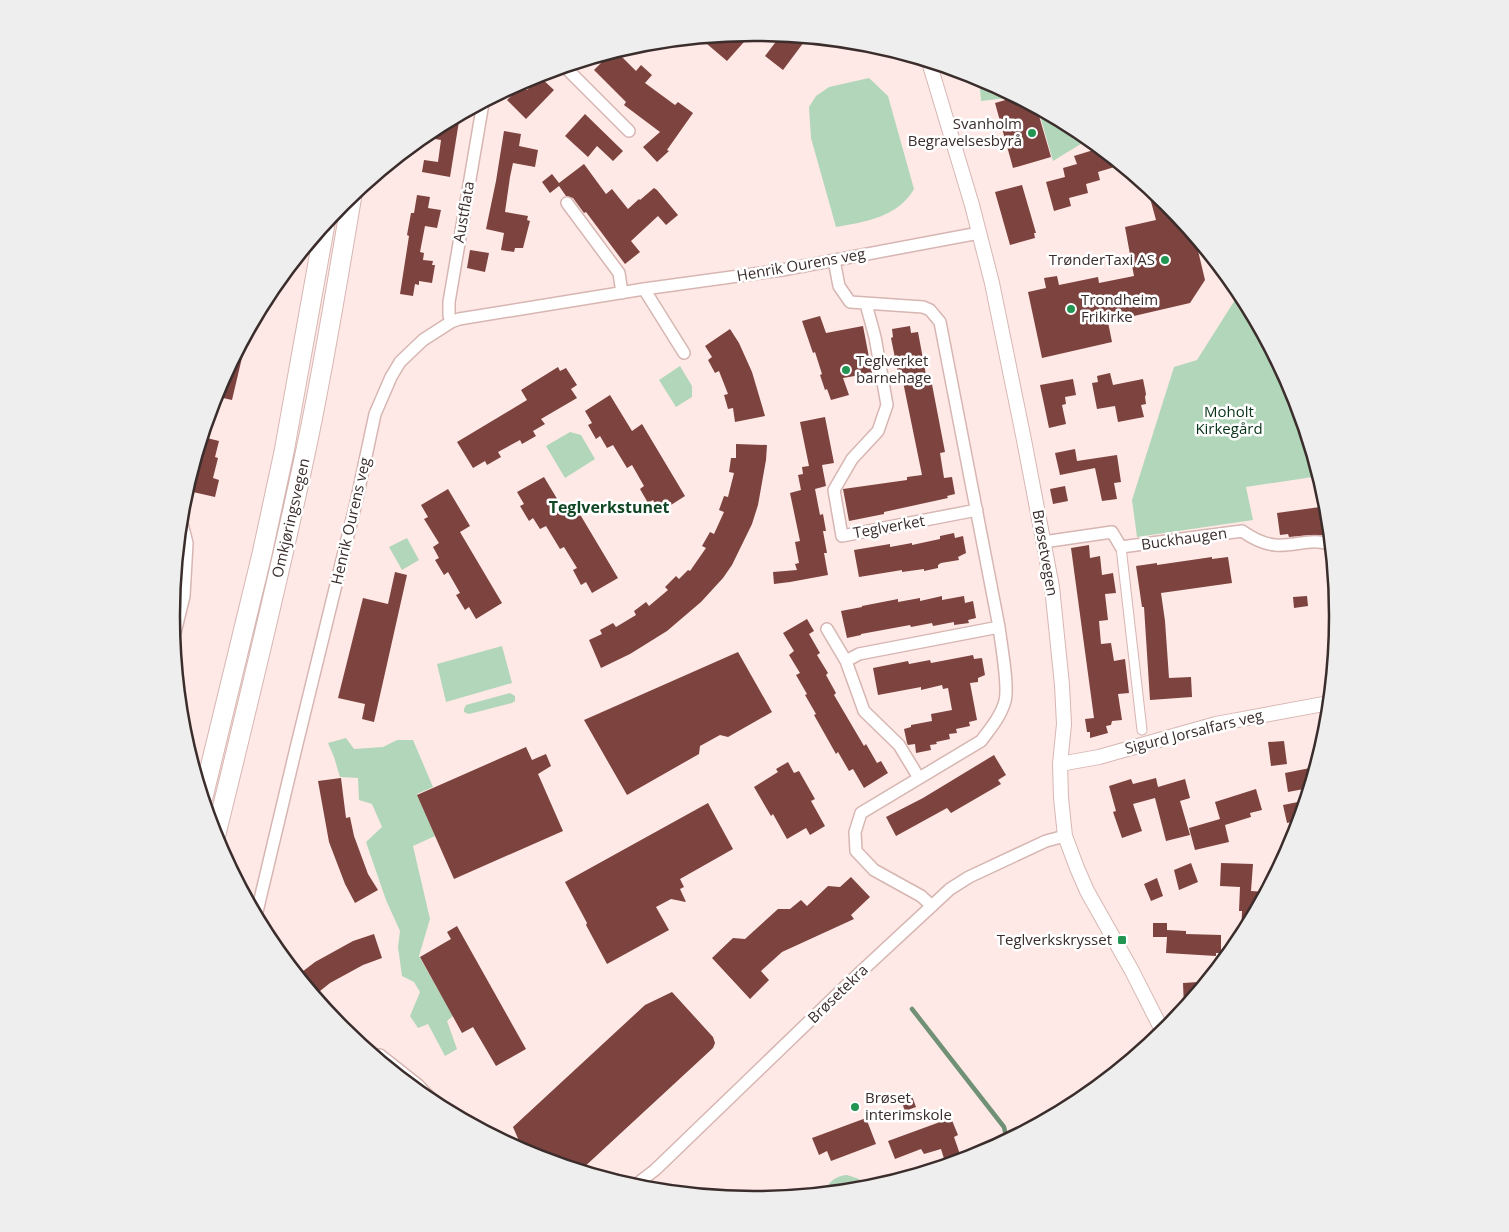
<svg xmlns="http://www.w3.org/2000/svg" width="1509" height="1232" font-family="'Open Sans',sans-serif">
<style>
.green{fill:#b1d6b9}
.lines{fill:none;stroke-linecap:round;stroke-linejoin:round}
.stream{stroke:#709175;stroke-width:4.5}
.building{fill:#7d433f}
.pedestrian-casing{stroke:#d7b6b2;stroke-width:11}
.minor-casing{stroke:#d7b6b2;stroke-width:14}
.tertiary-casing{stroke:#d7b6b2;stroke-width:16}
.trunk-casing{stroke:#d7b6b2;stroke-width:21}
.pedestrian{stroke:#fff;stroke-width:9}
.minor{stroke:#fff;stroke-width:11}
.tertiary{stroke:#fff;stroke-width:14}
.trunk{stroke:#fff;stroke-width:19}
.poi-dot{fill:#219551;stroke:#fff;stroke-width:2}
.labels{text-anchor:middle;stroke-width:5;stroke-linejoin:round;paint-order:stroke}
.poi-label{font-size:15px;fill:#3a2d2c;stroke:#fff;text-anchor:end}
.street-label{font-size:15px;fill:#3a2d2c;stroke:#fff}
.park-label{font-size:15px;fill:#093319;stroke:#fff}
.neighbourhood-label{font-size:16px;font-weight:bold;fill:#124726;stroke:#fff}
.rim{fill:none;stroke:#3a2d2c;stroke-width:2.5}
</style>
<rect width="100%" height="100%" fill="#fee9e6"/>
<path class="green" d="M 979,77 L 1015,97 L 981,101 Z
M 869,78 L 888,96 L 914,189 C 898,217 865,222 836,227 L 811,138 L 809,107 L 816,96 L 829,87 Z
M 1038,109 L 1079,131 L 1089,139 L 1053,161 Z
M 1240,292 L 1294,393 L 1319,476 L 1246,487 L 1253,520 L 1137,537 L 1132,500 L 1174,367 L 1197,360 Z
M 680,366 L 692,386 L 692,397 L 676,407 L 659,380 Z
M 570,432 L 581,435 L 595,459 L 565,478 L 546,446 Z
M 407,538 L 419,560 L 402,570 L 389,547 Z
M 502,646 L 512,683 L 446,702 L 437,664 Z
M 510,693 L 515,696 L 515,701 L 512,703 L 469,714 L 464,712 L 464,709 L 466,705 Z
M 346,738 L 354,749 L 383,747 L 397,740 L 413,740 L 433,787 L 417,794 L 435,836 L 413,846 L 430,919 L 419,956 L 453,1016 L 447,1021 L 457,1049 L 445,1056 L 428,1024 L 418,1028 L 410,1016 L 420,992 L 414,982 L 402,976 L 398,947 L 400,931 L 386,900 L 366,842 L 382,827 L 372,804 L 359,800 L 358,778 L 340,777 L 334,757 L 328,743 Z
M 847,1175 L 859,1179 L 867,1188 L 826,1192 C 828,1181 836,1176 847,1175 Z"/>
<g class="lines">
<path class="stream" d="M 912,1009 L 1004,1127 L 1007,1140"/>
</g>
<path class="building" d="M 752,33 L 727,61 L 700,38 L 714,36 Z
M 781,35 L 807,38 L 783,70 L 765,56 Z
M 616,51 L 636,71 L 641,65 L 652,75 L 645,83 L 675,105 L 678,102 L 693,113 L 667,150 L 669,151 L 657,162 L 643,147 L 660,132 L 624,105 L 626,102 L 594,70 L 611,53 Z
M 540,77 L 554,90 L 526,119 L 507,100 L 522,85 L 527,90 Z
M 1016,97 L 1037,109 L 1051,157 L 1013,168 L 995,103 Z
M 585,114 L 623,151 L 613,161 L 597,146 L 588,157 L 565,136 Z
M 460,115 L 450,177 L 422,172 L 424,160 L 438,162 L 441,140 L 423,137 L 431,131 Z
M 504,131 L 521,134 L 519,146 L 538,150 L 535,167 L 513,163 L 510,177 L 505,212 L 528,216 L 527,220 L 530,221 L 523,248 L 515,248 L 514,252 L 501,250 L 504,233 L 486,229 L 496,181 Z
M 1100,148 L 1121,165 L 1098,172 L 1100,180 L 1086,184 L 1088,193 L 1069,198 L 1071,206 L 1054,211 L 1046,182 L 1065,177 L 1063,168 L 1077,164 L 1074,156 Z
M 584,164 L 606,194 L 612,189 L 628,209 L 639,199 L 640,200 L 654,188 L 657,190 L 678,215 L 666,225 L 658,216 L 631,241 L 640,252 L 625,264 L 586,212 L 584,213 L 573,198 L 566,196 L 559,186 L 550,193 L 542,182 L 552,174 L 559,183 Z
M 1022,185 L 1036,233 L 1034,233 L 1035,238 L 1010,245 L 995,192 Z
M 1147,187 L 1167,204 L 1195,238 L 1205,280 L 1190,303 L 1108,322 L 1112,342 L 1042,358 L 1028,292 L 1046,288 L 1044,278 L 1057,276 L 1059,285 L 1098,277 L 1099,283 L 1134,276 L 1125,227 L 1156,220 Z
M 417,195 L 430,197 L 428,208 L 441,210 L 437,228 L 425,226 L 420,252 L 424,253 L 423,260 L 433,261 L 432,265 L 435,265 L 432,283 L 419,281 L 419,285 L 415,284 L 413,296 L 400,294 L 409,236 L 407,235 L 411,213 L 414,213 Z
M 470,250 L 489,253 L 485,272 L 467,268 Z
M 820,316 L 826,333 L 863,326 L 872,373 L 843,378 L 849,395 L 831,400 L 827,389 L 825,390 L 820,375 L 822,374 L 815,352 L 813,353 L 802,321 Z
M 910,326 L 911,333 L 918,332 L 926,375 L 930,374 L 945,452 L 940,453 L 944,478 L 952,477 L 955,494 L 947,496 L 948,498 L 884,512 L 884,514 L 849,521 L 843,489 L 907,480 L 907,477 L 922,475 L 901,372 L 898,373 L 891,338 L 893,337 L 892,329 Z
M 730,329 L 739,343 L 752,372 L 765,416 L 735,422 L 733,408 L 728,409 L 724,395 L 728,394 L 719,371 L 715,373 L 708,360 L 712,357 L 705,346 Z
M 242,344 L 245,345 L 232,400 L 214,396 Z
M 558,367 L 560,371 L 566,368 L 577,385 L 571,389 L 577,398 L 541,419 L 545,424 L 533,431 L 536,436 L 522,444 L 520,440 L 498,452 L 501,457 L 487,465 L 485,461 L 473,468 L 457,442 L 527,400 L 521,390 Z
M 1110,373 L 1113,385 L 1143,379 L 1146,394 L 1145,397 L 1146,404 L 1141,405 L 1144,417 L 1118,422 L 1115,406 L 1097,409 L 1092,383 L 1098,382 L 1097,376 Z
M 1073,379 L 1076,395 L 1065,397 L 1066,404 L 1062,405 L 1066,424 L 1049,428 L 1040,385 Z
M 610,395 L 632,431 L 642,424 L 685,496 L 660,512 L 653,500 L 648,503 L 640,489 L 644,486 L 632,465 L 627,468 L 613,445 L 607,448 L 600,436 L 596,439 L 588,425 L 592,423 L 585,411 Z
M 825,417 L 834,463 L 822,465 L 826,486 L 815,489 L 820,515 L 823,514 L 826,531 L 823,531 L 827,553 L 824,553 L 828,575 L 790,582 L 774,584 L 773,572 L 797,570 L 795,564 L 799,563 L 795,542 L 800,541 L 790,493 L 801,490 L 798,475 L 803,474 L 802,467 L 809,466 L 800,422 Z
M 203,437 L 219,441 L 215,457 L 218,458 L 213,478 L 219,480 L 215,497 L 193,492 Z
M 736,444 L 767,445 L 766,460 L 758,505 L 752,524 L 732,565 L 723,578 L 701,602 L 667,631 L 630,654 L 601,668 L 589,640 L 602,634 L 600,630 L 613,623 L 616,627 L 636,615 L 634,611 L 646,602 L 649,606 L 668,590 L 665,587 L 676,576 L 679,579 L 688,570 L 690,571 L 706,548 L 702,546 L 710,532 L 714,534 L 724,512 L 719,510 L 724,496 L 728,497 L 734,473 L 729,472 L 731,458 L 736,458 Z
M 1075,449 L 1077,461 L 1117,455 L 1121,482 L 1114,483 L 1117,499 L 1102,501 L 1095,468 L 1060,475 L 1055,453 Z
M 544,477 L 565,512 L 575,506 L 618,578 L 592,593 L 586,582 L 581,585 L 573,570 L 577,568 L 564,547 L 560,549 L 546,526 L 540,529 L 533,518 L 529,521 L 520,506 L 524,504 L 517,492 Z
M 1065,486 L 1068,501 L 1053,504 L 1050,489 Z
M 448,489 L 470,526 L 460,532 L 502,603 L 476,619 L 469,607 L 465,610 L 456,595 L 460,593 L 448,572 L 444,575 L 435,560 L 439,558 L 433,547 L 439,543 L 424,519 L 428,517 L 421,505 Z
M 1327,506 L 1330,535 L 1310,535 L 1289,537 L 1288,534 L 1280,535 L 1277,513 Z
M 954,533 L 955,538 L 963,536 L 966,553 L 958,557 L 959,560 L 941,563 L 938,565 L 938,568 L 924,571 L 924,569 L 902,572 L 902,570 L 859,577 L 854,550 L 890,544 L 890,547 L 912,543 L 912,545 L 940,539 L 940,536 Z
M 1089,545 L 1090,558 L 1100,556 L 1102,575 L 1113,573 L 1116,593 L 1105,594 L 1108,620 L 1099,621 L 1101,644 L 1111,643 L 1114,661 L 1125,659 L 1129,693 L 1118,694 L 1122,720 L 1112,721 L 1111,725 L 1106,726 L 1108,733 L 1090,738 L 1090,732 L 1087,732 L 1085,719 L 1094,718 L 1071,548 Z
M 1212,557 L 1212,559 L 1228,557 L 1232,583 L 1161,593 L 1165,621 L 1169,678 L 1191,677 L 1192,697 L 1150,700 L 1144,607 L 1142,607 L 1136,566 L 1157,563 L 1157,565 Z
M 395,572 L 407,575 L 374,722 L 362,719 L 365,704 L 338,698 L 363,598 L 388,604 Z
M 942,596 L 942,600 L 964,596 L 965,603 L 973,601 L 976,618 L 968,620 L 969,623 L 954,625 L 954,622 L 933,626 L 932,623 L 911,627 L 910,625 L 861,634 L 861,635 L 847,638 L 841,611 L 862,607 L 862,606 L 898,599 L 898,602 L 920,598 L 920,601 Z
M 1307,596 L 1308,606 L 1294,608 L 1293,597 Z
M 807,619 L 814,631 L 809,634 L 820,653 L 817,655 L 828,673 L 826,675 L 836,693 L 834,695 L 864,746 L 866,744 L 877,763 L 881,761 L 888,773 L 864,788 L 853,769 L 849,771 L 838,752 L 836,754 L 814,715 L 816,714 L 805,695 L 807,694 L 796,675 L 800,673 L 789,655 L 794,651 L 783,633 Z
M 738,652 L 772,712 L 728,737 L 720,735 L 700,746 L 699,754 L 627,795 L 584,720 Z
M 973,655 L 974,659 L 982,658 L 985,675 L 978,678 L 978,682 L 970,683 L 977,720 L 969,722 L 970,726 L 956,729 L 957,733 L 949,734 L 950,739 L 936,742 L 937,744 L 930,745 L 931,750 L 916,753 L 915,744 L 908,745 L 907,743 L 904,729 L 911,727 L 911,725 L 932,721 L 931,714 L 952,710 L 948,688 L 943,689 L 942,685 L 921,690 L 921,687 L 878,695 L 873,668 L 908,661 L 909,664 L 930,660 L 931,663 Z
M 1284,741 L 1287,764 L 1271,766 L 1268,742 Z
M 526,747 L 532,760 L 546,754 L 551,766 L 538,774 L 563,831 L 454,879 L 417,795 Z
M 994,755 L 1006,775 L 998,780 L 1001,784 L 951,813 L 947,808 L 896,836 L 886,817 L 923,798 Z
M 788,762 L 794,773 L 799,771 L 815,799 L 811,801 L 825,826 L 810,835 L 806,828 L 787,839 L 773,814 L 771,816 L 754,787 L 778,772 L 776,769 Z
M 1310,768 L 1312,779 L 1309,788 L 1288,792 L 1285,773 Z
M 341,778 L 346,818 L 350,817 L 354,836 L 368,874 L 378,890 L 355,903 L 345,884 L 329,842 L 318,781 Z
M 1156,778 L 1158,787 L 1185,779 L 1190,798 L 1180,801 L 1190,835 L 1166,841 L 1155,798 L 1133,804 L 1142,831 L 1122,838 L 1113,812 L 1116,811 L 1109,786 L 1131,779 L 1133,784 Z
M 1256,789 L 1262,810 L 1250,813 L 1251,817 L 1225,825 L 1229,842 L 1195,850 L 1189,828 L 1220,819 L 1215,802 Z
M 1298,802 L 1301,816 L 1300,820 L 1287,823 L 1283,805 Z
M 708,803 L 733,849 L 680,879 L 684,887 L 680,889 L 686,902 L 671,899 L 656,907 L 669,930 L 607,964 L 586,925 L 587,923 L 565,882 Z
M 1191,863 L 1198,882 L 1179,890 L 1174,870 Z
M 1221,863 L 1253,864 L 1251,891 L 1266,892 L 1241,938 L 1242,911 L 1239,911 L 1240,887 L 1220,886 Z
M 851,877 L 870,897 L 851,915 L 854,919 L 782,952 L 761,971 L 769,980 L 750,999 L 712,958 L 733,938 L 745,939 L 778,909 L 790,909 L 801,900 L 807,906 L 828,886 L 840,887 Z
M 1157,878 L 1163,896 L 1151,901 L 1144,884 Z
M 1153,923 L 1167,923 L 1167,935 L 1167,930 L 1186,931 L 1186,934 L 1221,935 L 1221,953 L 1216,953 L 1216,956 L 1166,953 L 1167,937 L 1153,937 Z
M 457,926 L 526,1049 L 496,1066 L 473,1027 L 462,1033 L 420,957 L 451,939 L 447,932 Z
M 374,934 L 382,958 L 363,965 L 330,983 L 315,995 L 298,975 L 315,962 L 353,941 Z
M 1198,982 L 1198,991 L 1184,1008 L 1183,983 Z
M 672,992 L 713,1037 L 715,1043 L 713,1048 L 581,1170 L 531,1155 L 523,1150 L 513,1127 L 645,1005 Z
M 910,1091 L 916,1107 L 905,1111 L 899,1095 Z
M 866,1118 L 876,1144 L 831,1161 L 827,1151 L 819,1155 L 812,1138 Z
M 951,1118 L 958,1135 L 954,1137 L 962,1160 L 946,1165 L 941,1149 L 924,1154 L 921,1149 L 895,1159 L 888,1141 Z"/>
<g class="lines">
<g class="pedestrian-casing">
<path id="pedestrian" d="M 1121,547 L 1142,730"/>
</g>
<g class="minor-casing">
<path id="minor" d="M 565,67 L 629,131
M 567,203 L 619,273 L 622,293
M 834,260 L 839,286 L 850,302 L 923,307 L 930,310 L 940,322 L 999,627 C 1001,644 1009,686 1005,701 C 1001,716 990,729 981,741 L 861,813 L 855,832 L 856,851 L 874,870 L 921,896 L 932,906
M 644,289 L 684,353
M 866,304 L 875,337 L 887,405 L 878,431 L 852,459 L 834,490 L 842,536 L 977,510
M 451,322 L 449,315 L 449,302 L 483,103
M 1043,542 L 1112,532 L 1121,547 L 1242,531 C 1252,538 1263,544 1275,545 C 1294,547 1313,537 1331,545
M 827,629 L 846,661
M 173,641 L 184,596 L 187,543 L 181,520
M 919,778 L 899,745 L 864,711 L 846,661 L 859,654 L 999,627
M 256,916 L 296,748 L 356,503 L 375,414 L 391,377 L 400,362 L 423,340 L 451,322 L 459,319 L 644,289 L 782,270 L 979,233
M 380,1055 L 418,1085 L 436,1104
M 634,1186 L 655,1170 L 853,979 L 950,889 L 969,877 L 1046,841 L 1065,836"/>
</g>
<g class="tertiary-casing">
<path id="tertiary" d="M 929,62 L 972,205 L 992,283 L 1024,440 L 1052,587 L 1062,685 L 1064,724 L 1060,764 L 1061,798 L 1065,836 L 1077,868 L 1087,891 L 1132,971 L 1163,1032
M 1060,764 L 1099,757 L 1216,724 L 1329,703"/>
</g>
<g class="trunk-casing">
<path id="trunk" d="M 203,797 L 262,554 L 284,452 L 325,224
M 215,838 C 246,712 277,586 304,459 C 323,372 337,283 352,195"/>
</g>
<use href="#pedestrian" class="pedestrian"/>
<use href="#minor" class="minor"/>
<use href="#tertiary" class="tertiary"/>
<use href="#trunk" class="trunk"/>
</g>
<g class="poi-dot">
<circle cx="1032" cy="133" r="5"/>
<circle cx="1165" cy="260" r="5"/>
<circle cx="1071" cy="309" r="5"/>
<circle cx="846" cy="370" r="5"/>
<rect x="1117" y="935" width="10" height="10" rx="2.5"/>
<circle cx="855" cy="1107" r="5"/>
</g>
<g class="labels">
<g class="poi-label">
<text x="1022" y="129">Svanholm<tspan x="1022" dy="17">Begravelsesbyrå</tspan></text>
<text x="1155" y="265">TrønderTaxi AS</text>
<text x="1081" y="305" text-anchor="start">Trondheim<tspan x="1081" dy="17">Frikirke</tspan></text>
<text x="856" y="366" text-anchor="start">Teglverket<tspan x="856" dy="17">barnehage</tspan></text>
<text x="1112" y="945">Teglverkskrysset</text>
<text x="865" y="1103" text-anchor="start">Brøset<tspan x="865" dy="17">interimskole</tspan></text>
</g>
<g class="street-label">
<text transform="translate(464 212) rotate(-80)" y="5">Austflata</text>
<text transform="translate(801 265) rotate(-10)" y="5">Henrik Ourens veg</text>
<text transform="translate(291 518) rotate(-77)" y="5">Omkjøringsvegen</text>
<text transform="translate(351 521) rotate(-77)" y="5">Henrik Ourens veg</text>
<text transform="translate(889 527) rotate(-10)" y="5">Teglverket</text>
<text transform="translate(1184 539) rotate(-8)" y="5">Buckhaugen</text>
<text transform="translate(1045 553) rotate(80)" y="5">Brøsetvegen</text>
<text transform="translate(1194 732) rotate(-14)" y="5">Sigurd Jorsalfars veg</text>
<text transform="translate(838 994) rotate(-44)" y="5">Brøsetekra</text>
</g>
<g class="park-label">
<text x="1229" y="417">Moholt<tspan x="1229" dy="17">Kirkegård</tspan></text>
</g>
<g class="neighbourhood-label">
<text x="609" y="513">Teglverkstunet</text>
</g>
</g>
<path d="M0 0H1509V1232H0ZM754 41H755A574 574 0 0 1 1329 615V617A574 574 0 0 1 755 1191H754A574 574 0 0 1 180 617V615A574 574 0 0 1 754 41Z" fill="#efeeee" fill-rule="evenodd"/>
<path class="rim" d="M754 41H755A574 574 0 0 1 1329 615V617A574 574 0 0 1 755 1191H754A574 574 0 0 1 180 617V615A574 574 0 0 1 754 41Z"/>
</svg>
